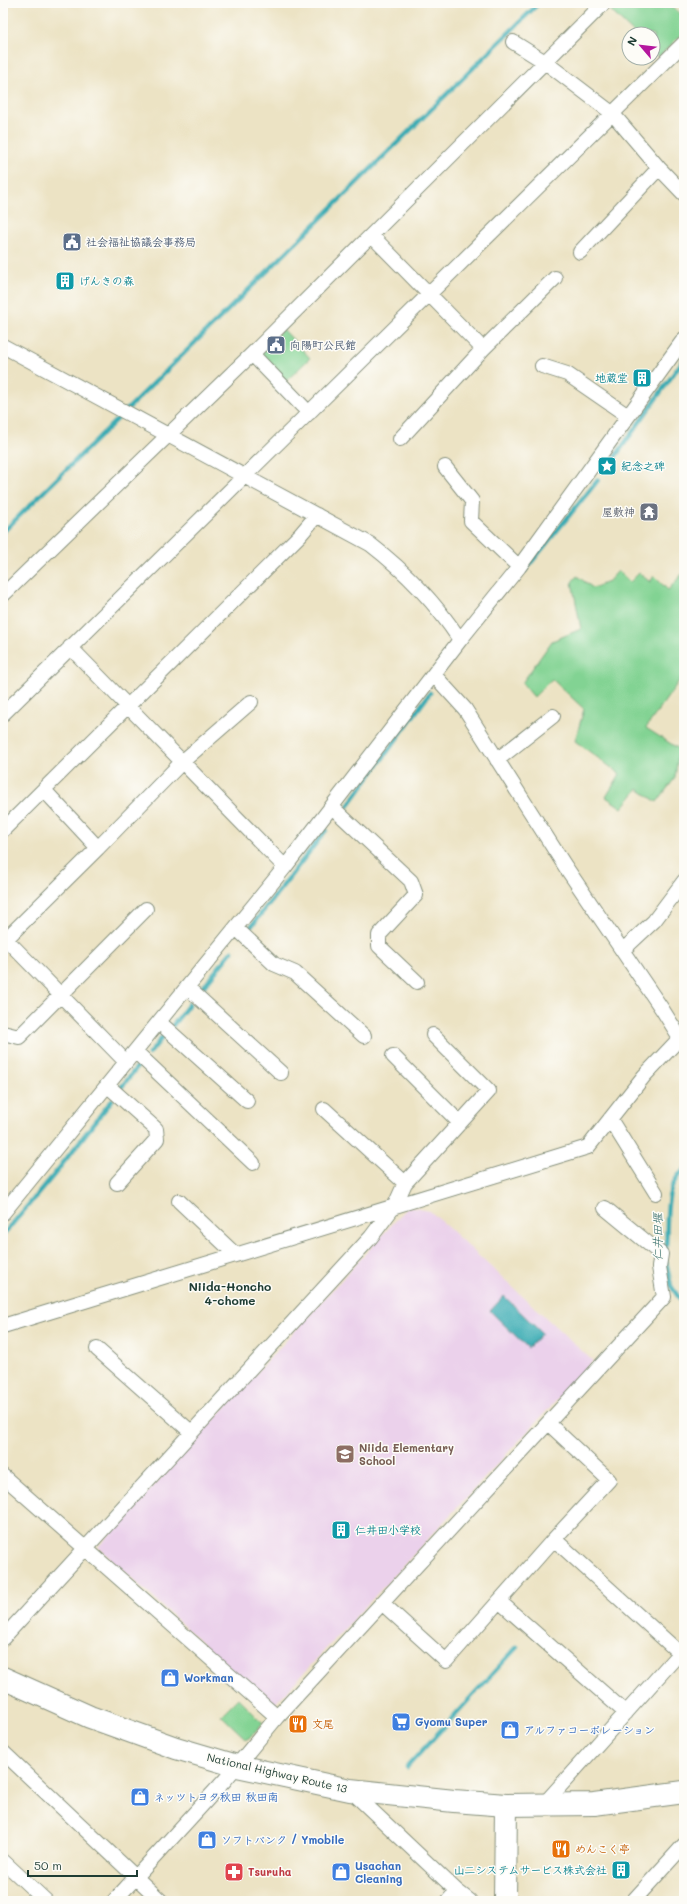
<svg xmlns="http://www.w3.org/2000/svg" width="687" height="1904" font-family="Mali,'Klee One',sans-serif">
<style>
.built{fill:#ebd1eb}
.green{fill:#82d393;stroke:#508864}
.water{fill:#3aacb4;stroke:#2c7474}
.lines{fill:none;stroke-linecap:round;stroke-linejoin:round}
.stream{stroke:#3aacb4;stroke-width:4.5}
.street-casing{stroke:#86907c;stroke-width:16}
.primary-casing{stroke:#86907c;stroke-width:24}
.highway-casing{stroke:#86907c;stroke-width:24}
.street{stroke:#fff;stroke-width:14}
.primary{stroke:#fff;stroke-width:22}
.highway{stroke:#fff;stroke-width:22}
.labels{text-anchor:middle;stroke-width:3;stroke-linejoin:round;paint-order:stroke}
.service-label{font-size:11px;font-weight:bold;fill:#4e5e75;stroke:#fdfcf7;text-anchor:start}
.culture-label{font-size:11px;font-weight:bold;fill:#0d838f;stroke:#fdfcf7;text-anchor:start}
.worship-label{font-size:11px;font-weight:bold;fill:#5b616d;stroke:#fdfcf7;text-anchor:end}
.education-label{font-size:11px;font-weight:bold;fill:#785e54;stroke:#fdfcf7;text-anchor:start}
.shop-label{font-size:11px;font-weight:bold;fill:#366cbe;stroke:#fdfcf7;text-anchor:start}
.food-label{font-size:11px;font-weight:bold;fill:#c56008;stroke:#fdfcf7;text-anchor:start}
.street-label{font-size:11px;fill:#1f3d34;stroke:#fdfcf7}
.health-label{font-size:11px;font-weight:bold;fill:#be3a42;stroke:#fdfcf7;text-anchor:start}
.water-label{font-size:12px;font-style:italic;fill:#286461;stroke:#fdfcf7}
.neighbourhood-label{font-size:12px;font-weight:bold;fill:#1f3d34;stroke:#fdfcf7}
</style>
<rect width="100%" height="100%" fill="#fdfcf7"/>
<filter id="ink" filterUnits="userSpaceOnUse"><feTurbulence type="fractalNoise" baseFrequency=".025" numOctaves="2"/><feDisplacementMap in="SourceGraphic" scale="8" xChannelSelector="R" yChannelSelector="G"/><feConvolveMatrix kernelMatrix="1 2 1 2 8 2 1 2 1" color-interpolation-filters="sRGB"/></filter>
<filter id="wash" filterUnits="userSpaceOnUse"><feTurbulence type="fractalNoise" baseFrequency=".012" numOctaves="4" result="noise"/><feDisplacementMap in="SourceGraphic" scale="16" xChannelSelector="R" yChannelSelector="G"/><feGaussianBlur stdDeviation="0.9" result="paint"/><feColorMatrix in="noise" values="0 0 0 0 0 0 0 0 0 0 0 0 0 0 0 0 0 1.4 0 .05"/><feComposite in="paint" operator="in"/></filter>
<g filter="url(#wash)">
<rect width="100%" height="100%" fill="#ece3c4"/>
<path class="built" d="M 408,1207 L 430,1211 L 593,1361 L 272,1707 L 98,1547 Z"/>
<path class="green" d="M 618,3 L 669,3 L 684,17 L 684,32 L 659,57 L 653,51 L 653,34 L 635,34 L 611,11 Z
M 283,329 L 310,358 L 285,382 L 258,353 Z
M 618,571 L 630,582 L 639,573 L 650,582 L 654,576 L 668,590 L 684,572 L 684,674 L 646,728 L 679,749 L 675,778 L 657,802 L 638,789 L 622,808 L 606,797 L 620,774 L 575,741 L 584,709 L 552,679 L 534,697 L 522,683 L 552,641 L 581,629 L 572,582 L 577,576 L 593,588 L 608,582 Z
M 238,1698 L 263,1723 L 247,1740 L 221,1715 Z"/>
<path class="water" d="M 504,1296 L 542,1333 L 528,1348 L 490,1311 Z"/>
<g class="lines">
<path class="stream" d="M 610,464 L 684,359
M 3,532 L 539,3
M 525,570 L 598,480
M 684,756 L 682,770 L 684,779
M 348,806 L 430,693
M 250,928 L 326,830
M 199,992 L 232,951
M 173,1025 L 189,1004
M 149,1054 L 164,1035
M 683,1060 L 684,1062
M 120,1089 L 141,1062
M 3,1235 L 53,1176 L 112,1100
M 665,1254 C 670,1227 660,1190 684,1170
M 666,1262 L 671,1286 L 684,1305
M 407,1767 L 517,1647"/>
</g>
</g>
<g filter="url(#ink)">
<g class="lines">
<g class="street-casing">
<path id="street" d="M 513,42 L 545,62 L 612,113 L 659,168 L 684,194
M 372,236 L 483,349 L 400,439
M 580,252 L 659,168
M 3,346 L 370,544 C 405,571 436,603 460,640
M 483,349 L 555,278
M 252,354 L 309,413
M 542,366 L 567,374 L 628,416
M 445,467 L 472,501 L 471,521 L 519,567
M 3,595 L 252,354 L 604,3
M 70,647 L 285,867
M 434,675 L 465,709 L 565,866 L 662,1009 L 684,1044
M 3,714 L 684,43
M 497,760 L 553,716
M 332,807 L 411,881 L 416,895 L 379,935 L 379,946 L 417,982
M 3,830 L 300,535 L 317,515
M 98,848 L 182,762 L 251,702
M 236,928 L 274,964 L 295,973 L 364,1036
M 3,936 L 126,1062
M 3,942 L 98,848 L 44,790
M 623,950 L 654,921 L 684,881
M 187,987 L 281,1073
M 159,1022 L 247,1101
M 3,1033 L 19,1037 L 146,909
M 135,1051 L 253,1163
M 393,1056 L 460,1123
M 107,1085 L 156,1129 L 157,1139 L 117,1183
M 324,1109 L 405,1183
M 610,1119 L 656,1193
M 179,1201 L 236,1255
M 3,1213 L 285,867 L 460,640 L 519,567 L 684,339
M 3,1326 L 588,1147 L 644,1076 L 680,1038
M 97,1349 L 191,1432
M 549,1424 L 609,1480 L 554,1539 L 684,1657
M 3,1476 L 277,1717
M 499,1601 L 626,1713
M 382,1603 L 446,1661 L 554,1539
M 3,1638 L 371,1237 L 395,1205 L 405,1183 L 489,1091 L 433,1035
M 3,1752 L 161,1901
M 350,1790 L 457,1891 L 470,1901
M 544,1804 L 684,1648
M 3,1861 L 46,1901
M 114,1901 L 225,1780 L 277,1717 L 664,1297 L 659,1267 L 661,1254 L 605,1208
M 448,1901 L 457,1891
M 633,1901 L 684,1845"/>
</g>
<g class="primary-casing">
<path id="primary" d="M 505,1901 L 506,1805"/>
</g>
<g class="highway-casing">
<path id="highway" d="M 3,1678 L 90,1717 L 176,1748 L 237,1766 L 350,1790 L 454,1801 L 506,1805 L 594,1804 L 684,1792"/>
</g>
<use href="#street" class="street"/>
<use href="#primary" class="primary"/>
<use href="#highway" class="highway"/>
</g>
</g>
<defs>
<g id="civic-square" transform="scale(1)"><rect x="-9" y="-9" width="18" height="18" rx="4" fill="#5c6f8a" stroke="#fdfcf7"/><path d="M-.6-6.5H3V-4.5H.6V-3L4-1V1h2V6H-6V1h2V-1L-.6-3ZM-1.2 2.5V6h2.4V2.5Z" fill="#fff"/></g>
<g id="building-square" transform="scale(1)"><rect x="-9" y="-9" width="18" height="18" rx="4" fill="#0f9aa8" stroke="#fdfcf7"/><path d="M-4-6H4V6H1V3H-1V6H-4ZM-2.5-4.3h1.7v1.8h-1.7ZM.8-4.3h1.7v1.8H.8ZM-2.5-1h1.7V.8h-1.7ZM.8-1h1.7V.8H.8Z" fill="#fff"/></g>
<g id="sight-square" transform="scale(1)"><rect x="-9" y="-9" width="18" height="18" rx="4" fill="#0f9aa8" stroke="#fdfcf7"/><path d="M0-6L1.8-2.2L6-1.7L2.9 1.2L3.7 5.4L0 3.3L-3.7 5.4L-2.9 1.2L-6-1.7L-1.8-2.2Z" fill="#fff"/></g>
<g id="temple-square" transform="scale(1)"><rect x="-9" y="-9" width="18" height="18" rx="4" fill="#6b7280" stroke="#fdfcf7"/><path d="M0-6L5-2H3V0L6.5 2.5H4V6H1.5V3h-3V6H-4V2.5H-6.5L-3 0V-2H-5Z" fill="#fff"/></g>
<g id="school-square" transform="scale(1)"><rect x="-9" y="-9" width="18" height="18" rx="4" fill="#8d6e63" stroke="#fdfcf7"/><path d="M0-5L7-2L0 1L-7-2ZM-4 1L0 2.5L4 1V4Q0 6-4 4Z" fill="#fff"/></g>
<g id="shop-square" transform="scale(1)"><rect x="-9" y="-9" width="18" height="18" rx="4" fill="#3f7fe0" stroke="#fdfcf7"/><path d="M-5-2.5h2.3a2.7 3.5 0 0 1 5.4 0H5L5.5 6h-11ZM-1.5-2.5h3a1.5 2.3 0 0 0-3 0Z" fill="#fff"/></g>
<g id="supermarket-square" transform="scale(1)"><rect x="-9" y="-9" width="18" height="18" rx="4" fill="#3f7fe0" stroke="#fdfcf7"/><path d="M-6-5.5h2.5l.6 2H6L4.5 2H-2.5L-4.4-4H-6ZM-1.5 3.2a1.3 1.3 0 1 0 .1 0ZM3 3.2a1.3 1.3 0 1 0 .1 0Z" fill="#fff"/></g>
<g id="restaurant-square" transform="scale(1)"><rect x="-9" y="-9" width="18" height="18" rx="4" fill="#e8710a" stroke="#fdfcf7"/><path d="M-5-6h1v4h1v-4h1v4h1v-4h1v5L-1.5 .5V6h-2V.5L-5-1ZM5-6V6H3V1.5H1.5Q1.5-4 5-6Z" fill="#fff"/></g>
<g id="pharmacy-square" transform="scale(1)"><rect x="-9" y="-9" width="18" height="18" rx="4" fill="#e0444e" stroke="#fdfcf7"/><path d="M-2-6h4v4h4v4h-4v4h-4v-4h-4v-4h4Z" fill="#fff"/></g>
</defs>
<g fill-rule="evenodd">
<use href="#civic-square" x="72" y="242"/>
<use href="#building-square" x="65" y="281"/>
<use href="#civic-square" x="276" y="345"/>
<use href="#building-square" x="642" y="378"/>
<use href="#sight-square" x="607" y="466"/>
<use href="#temple-square" x="649" y="512"/>
<use href="#school-square" x="345" y="1454"/>
<use href="#building-square" x="341" y="1530"/>
<use href="#shop-square" x="170" y="1678"/>
<use href="#supermarket-square" x="401" y="1722"/>
<use href="#restaurant-square" x="298" y="1724"/>
<use href="#shop-square" x="510" y="1730"/>
<use href="#shop-square" x="140" y="1797"/>
<use href="#shop-square" x="207" y="1840"/>
<use href="#restaurant-square" x="561" y="1849"/>
<use href="#building-square" x="621" y="1870"/>
<use href="#pharmacy-square" x="234" y="1872"/>
<use href="#shop-square" x="341" y="1872"/>
</g>
<g class="labels">
<g class="service-label">
<text x="86" y="246">社会福祉協議会事務局</text>
<text x="290" y="349">向陽町公民館</text>
</g>
<g class="culture-label">
<text x="79" y="285">げんきの森</text>
<text x="628" y="382" text-anchor="end">地蔵堂</text>
<text x="621" y="470">紀念之碑</text>
<text x="355" y="1534">仁井田小学校</text>
<text x="607" y="1874" text-anchor="end">山二システムサービス株式会社</text>
</g>
<g class="worship-label">
<text x="635" y="516">屋敷神</text>
</g>
<g class="education-label">
<text x="359" y="1452">Niida Elementary<tspan x="359" dy="13">School</tspan></text>
</g>
<g class="shop-label">
<text x="184" y="1682">Workman</text>
<text x="415" y="1726">Gyomu Super</text>
<text x="524" y="1734">アルファコーポレーション</text>
<text x="154" y="1801">ネッツトヨタ秋田 秋田南</text>
<text x="221" y="1844">ソフトバンク / Ymobile</text>
<text x="355" y="1870">Usachan<tspan x="355" dy="13">Cleaning</tspan></text>
</g>
<g class="food-label">
<text x="312" y="1728">文尾</text>
<text x="575" y="1853">めんこく亭</text>
</g>
<g class="street-label">
<text transform="translate(277 1773) rotate(13)" y="4">National Highway Route 13</text>
</g>
<g class="health-label">
<text x="248" y="1876">Tsuruha</text>
</g>
<g class="water-label">
<text transform="translate(658 1237) rotate(-90)" y="4">仁井田堰</text>
</g>
<g class="neighbourhood-label">
<text x="230" y="1291">Niida-Honcho<tspan x="230" dy="14">4-chome</tspan></text>
</g>
</g>
<rect width="687" height="1904" fill="none" stroke="#fdfcf7" stroke-width="16"/>
<g transform="translate(641 46) rotate(298)"><circle r="19" fill="#fdfcf7" stroke="#a4b0a9"/>
<path d="M0-3L7 15L0 10L-7 15Z" fill="#b5179e"/>
<text y="-6" font-size="11" font-weight="bold" text-anchor="middle" fill="#1f3d34">N</text>
</g>
<path d="M28 1870v6h109v-6" fill="none" stroke="#1f3d34" stroke-width="2"/>
<text x="34" y="1870" font-size="12" fill="#1f3d34" stroke="#fdfcf7" stroke-width="3" paint-order="stroke">50 m</text>
</svg>
